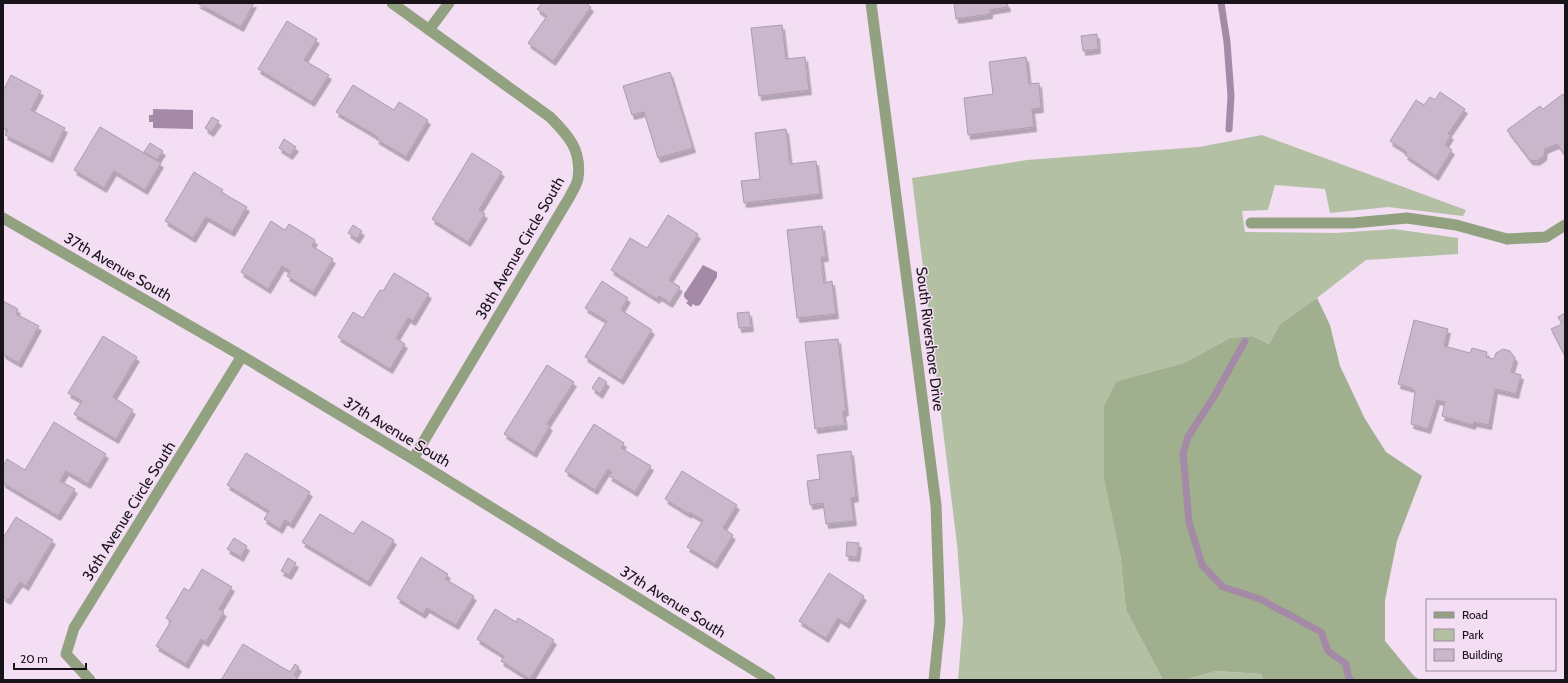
<svg xmlns="http://www.w3.org/2000/svg" width="1568" height="683" font-family="Cabin,sans-serif">
<style>
.green{fill:#b3c0a3}
.forest{fill:#a0af8d}
.water{fill:#a48aa6}
.lines{fill:none;stroke-linecap:round;stroke-linejoin:round}
.stream{stroke:#a48aa6;stroke-width:7}
.building{fill:#cbb7cc;stroke:#ae9bb0;filter:url(#shadow)}
.service{stroke:#92a180;stroke-width:11}
.minor{stroke:#92a180;stroke-width:11}
.labels{text-anchor:middle;stroke-width:3;stroke-linejoin:round;paint-order:stroke}
.street-label{font-size:15px;fill:#19131a;stroke:#f3def4}
</style>
<defs>
<filter id="shadow"><feDropShadow dx="2.5" dy="4.5" stdDeviation="0" flood-color="#0004"/></filter>
</defs>
<rect width="100%" height="100%" fill="#f3def4"/>
<path class="green" d="M 1262,135 L 1466,210 L 1463,216 L 1388,207 L 1330,213 L 1325,189 L 1275,185 L 1268,210 L 1242,211 L 1245,232 L 1336,233 L 1394,229 L 1458,238 L 1458,254 L 1366,260 L 1317,298 L 1280,324 L 1269,344 L 1252,336 L 1230,338 L 1184,363 L 1117,381 L 1120,553 L 1126,610 L 1163,680 L 958,680 L 963,621 L 957,544 L 912,178 L 1027,160 L 1199,147 Z
M 1216,671 L 1261,674 L 1264,680 L 1184,680 Z"/>
<path class="forest" d="M 1317,298 L 1330,325 L 1340,366 L 1365,419 L 1386,452 L 1422,476 L 1397,541 L 1385,600 L 1385,641 L 1414,676 L 1420,680 L 1264,680 L 1261,674 L 1216,671 L 1184,680 L 1163,680 L 1126,610 L 1120,553 L 1104,478 L 1104,406 L 1117,381 L 1184,363 L 1230,338 L 1252,336 L 1269,344 L 1280,324 Z"/>
<path class="water" d="M 153,109 L 193,110 L 193,129 L 153,128 L 153,122 L 149,122 L 149,115 L 153,115 Z
M 703,265 L 717,272 L 717,277 L 700,305 L 696,306 L 693,304 L 691,307 L 686,303 L 688,301 L 684,297 L 684,294 Z"/>
<g class="lines">
<path class="stream" d="M 1221,3 L 1227,42 L 1231,96 L 1229,129
M 1245,341 L 1215,395 L 1188,437 L 1183,453 L 1189,522 L 1202,565 L 1223,587 L 1260,599 L 1321,632 L 1328,651 L 1346,664 L 1348,675 L 1351,680"/>
</g>
<path class="building" d="M 197,3 L 254,3 L 241,27 Z
M 542,3 L 586,3 L 591,7 L 553,61 L 528,43 L 547,16 L 537,9 Z
M 954,3 L 1007,3 L 1008,7 L 990,10 L 990,14 L 956,19 Z
M 287,21 L 317,39 L 304,60 L 329,75 L 312,102 L 258,69 Z
M 782,25 L 786,59 L 805,57 L 809,90 L 759,96 L 751,28 Z
M 1097,34 L 1098,49 L 1083,51 L 1081,36 Z
M 1026,57 L 1029,84 L 1039,83 L 1041,108 L 1032,109 L 1034,127 L 968,135 L 964,98 L 993,94 L 989,62 Z
M 670,72 L 693,148 L 658,158 L 644,112 L 632,115 L 623,86 Z
M 11,75 L 41,91 L 31,110 L 65,128 L 50,158 L 5,135 L 8,130 L 3,128 L 3,91 Z
M 353,85 L 394,110 L 399,102 L 428,120 L 406,157 L 376,139 L 378,137 L 336,112 Z
M 1440,92 L 1465,109 L 1448,134 L 1451,135 L 1445,145 L 1452,150 L 1436,176 L 1405,155 L 1407,152 L 1390,141 L 1416,100 L 1424,105 L 1430,97 L 1435,100 Z
M 1563,94 L 1565,98 L 1565,155 L 1557,144 L 1545,149 L 1544,156 L 1537,161 L 1530,160 L 1507,130 L 1540,106 L 1543,109 Z
M 212,117 L 219,121 L 211,132 L 205,128 Z
M 100,127 L 161,163 L 145,190 L 114,171 L 104,188 L 74,170 Z
M 786,129 L 790,164 L 816,161 L 820,194 L 744,203 L 741,181 L 760,179 L 755,133 Z
M 284,139 L 296,147 L 290,155 L 279,148 Z
M 150,143 L 163,151 L 157,160 L 144,152 Z
M 472,153 L 502,172 L 479,210 L 485,214 L 468,242 L 432,219 Z
M 194,172 L 223,190 L 221,192 L 247,207 L 232,232 L 206,217 L 193,238 L 165,221 Z
M 668,215 L 698,234 L 669,280 L 680,287 L 670,303 L 659,296 L 657,299 L 611,270 L 630,238 L 647,248 Z
M 271,221 L 285,230 L 289,224 L 315,240 L 312,246 L 333,259 L 313,292 L 287,276 L 290,271 L 282,266 L 268,289 L 241,272 Z
M 353,225 L 362,231 L 357,239 L 348,233 Z
M 822,226 L 826,257 L 821,257 L 824,283 L 832,281 L 836,314 L 797,318 L 787,230 Z
M 394,273 L 429,294 L 413,321 L 408,318 L 396,338 L 405,344 L 390,369 L 338,337 L 353,312 L 363,318 L 380,290 L 383,291 Z
M 602,281 L 628,298 L 621,310 L 652,330 L 621,380 L 585,357 L 607,321 L 585,308 Z
M 3,301 L 18,309 L 16,314 L 39,326 L 19,363 L 3,354 Z
M 749,312 L 751,327 L 739,328 L 737,313 Z
M 1565,313 L 1565,356 L 1551,329 L 1562,324 L 1558,317 Z
M 1414,320 L 1448,329 L 1444,346 L 1470,353 L 1472,348 L 1487,352 L 1486,357 L 1494,359 L 1496,353 L 1503,349 L 1510,351 L 1515,358 L 1511,372 L 1521,375 L 1516,394 L 1495,389 L 1489,425 L 1474,422 L 1473,425 L 1442,416 L 1445,402 L 1437,400 L 1428,429 L 1411,424 L 1415,392 L 1412,388 L 1398,384 Z
M 103,336 L 137,357 L 113,397 L 133,410 L 116,439 L 74,414 L 82,401 L 68,393 Z
M 838,339 L 846,411 L 843,412 L 845,425 L 815,429 L 805,342 Z
M 547,365 L 574,382 L 547,424 L 550,426 L 534,453 L 504,434 Z
M 599,377 L 607,382 L 600,394 L 592,388 Z
M 54,422 L 106,454 L 88,484 L 66,471 L 60,481 L 75,489 L 58,516 L 3,483 L 3,466 L 7,459 L 25,470 Z
M 594,424 L 624,443 L 621,448 L 651,466 L 635,492 L 609,476 L 612,472 L 608,469 L 595,490 L 565,471 Z
M 851,451 L 856,497 L 851,498 L 854,521 L 826,524 L 823,503 L 810,505 L 807,481 L 820,479 L 817,455 Z
M 246,453 L 310,492 L 291,524 L 285,520 L 280,529 L 264,519 L 269,511 L 227,485 Z
M 682,471 L 737,505 L 723,528 L 733,535 L 715,564 L 687,547 L 703,520 L 689,512 L 689,514 L 665,499 Z
M 320,514 L 353,534 L 362,521 L 394,540 L 368,582 L 302,542 Z
M 16,517 L 53,540 L 26,586 L 20,582 L 8,600 L 3,597 L 3,538 Z
M 234,538 L 247,546 L 241,557 L 227,549 Z
M 847,542 L 859,543 L 857,557 L 846,556 Z
M 421,557 L 448,574 L 445,579 L 474,596 L 456,625 L 427,608 L 423,614 L 397,598 Z
M 288,558 L 296,563 L 289,575 L 281,571 Z
M 202,569 L 232,587 L 219,609 L 224,612 L 206,642 L 201,639 L 186,664 L 156,646 L 171,621 L 166,618 L 184,588 L 189,591 Z
M 829,573 L 864,596 L 847,624 L 838,618 L 826,638 L 799,621 Z
M 495,609 L 516,622 L 518,618 L 554,640 L 530,679 L 501,661 L 504,656 L 477,639 Z
M 243,644 L 290,672 L 295,664 L 299,667 L 294,675 L 298,677 L 296,680 L 221,680 Z"/>
<g class="lines">
<path class="service" d="M 1251,223 L 1353,223 L 1407,218 L 1456,225 L 1507,239"/>
<path class="minor" d="M 392,3 L 550,117 C 568,135 582,150 578,178 C 577,185 572,192 569,198 L 413,459
M 871,3 L 936,505 L 940,622 L 934,680
M 429,30 L 449,3
M 3,218 L 242,356 L 413,459 L 770,680
M 1507,239 L 1546,237 L 1565,225
M 90,680 L 66,654 L 74,628 L 242,356"/>
</g>
<g class="labels">
<g class="street-label">
<text transform="translate(520 248) rotate(-60)" y="5">38th Avenue Circle South</text>
<text transform="translate(118 267) rotate(30)" y="5">37th Avenue South</text>
<text transform="translate(930 339) rotate(83)" y="5">South Rivershore Drive</text>
<text transform="translate(397 432) rotate(31)" y="5">37th Avenue South</text>
<text transform="translate(129 511) rotate(-58)" y="5">36th Avenue Circle South</text>
<text transform="translate(673 602) rotate(32)" y="5">37th Avenue South</text>
</g>
</g>
<rect width="1568" height="683" fill="none" stroke="#19131a" stroke-width="8"/>
<rect x="1426" y="599" width="130" height="72" fill="#f3def4" stroke="#9c8d9d"/>
<rect x="1434" y="612" width="20" height="6" fill="#92a180" stroke="#9c8d9d"/>
<text x="1462" y="619" font-size="12" fill="#19131a">Road</text>
<rect x="1434" y="629" width="20" height="12" fill="#b3c0a3" stroke="#9c8d9d"/>
<text x="1462" y="639" font-size="12" fill="#19131a">Park</text>
<rect x="1434" y="649" width="20" height="12" fill="#cbb7cc" stroke="#9c8d9d"/>
<text x="1462" y="659" font-size="12" fill="#19131a">Building</text>
<path d="M14 663v6h72v-6" fill="none" stroke="#19131a" stroke-width="2"/>
<text x="20" y="663" font-size="12" fill="#19131a" stroke="#f3def4" stroke-width="3" paint-order="stroke">20 m</text>
</svg>
